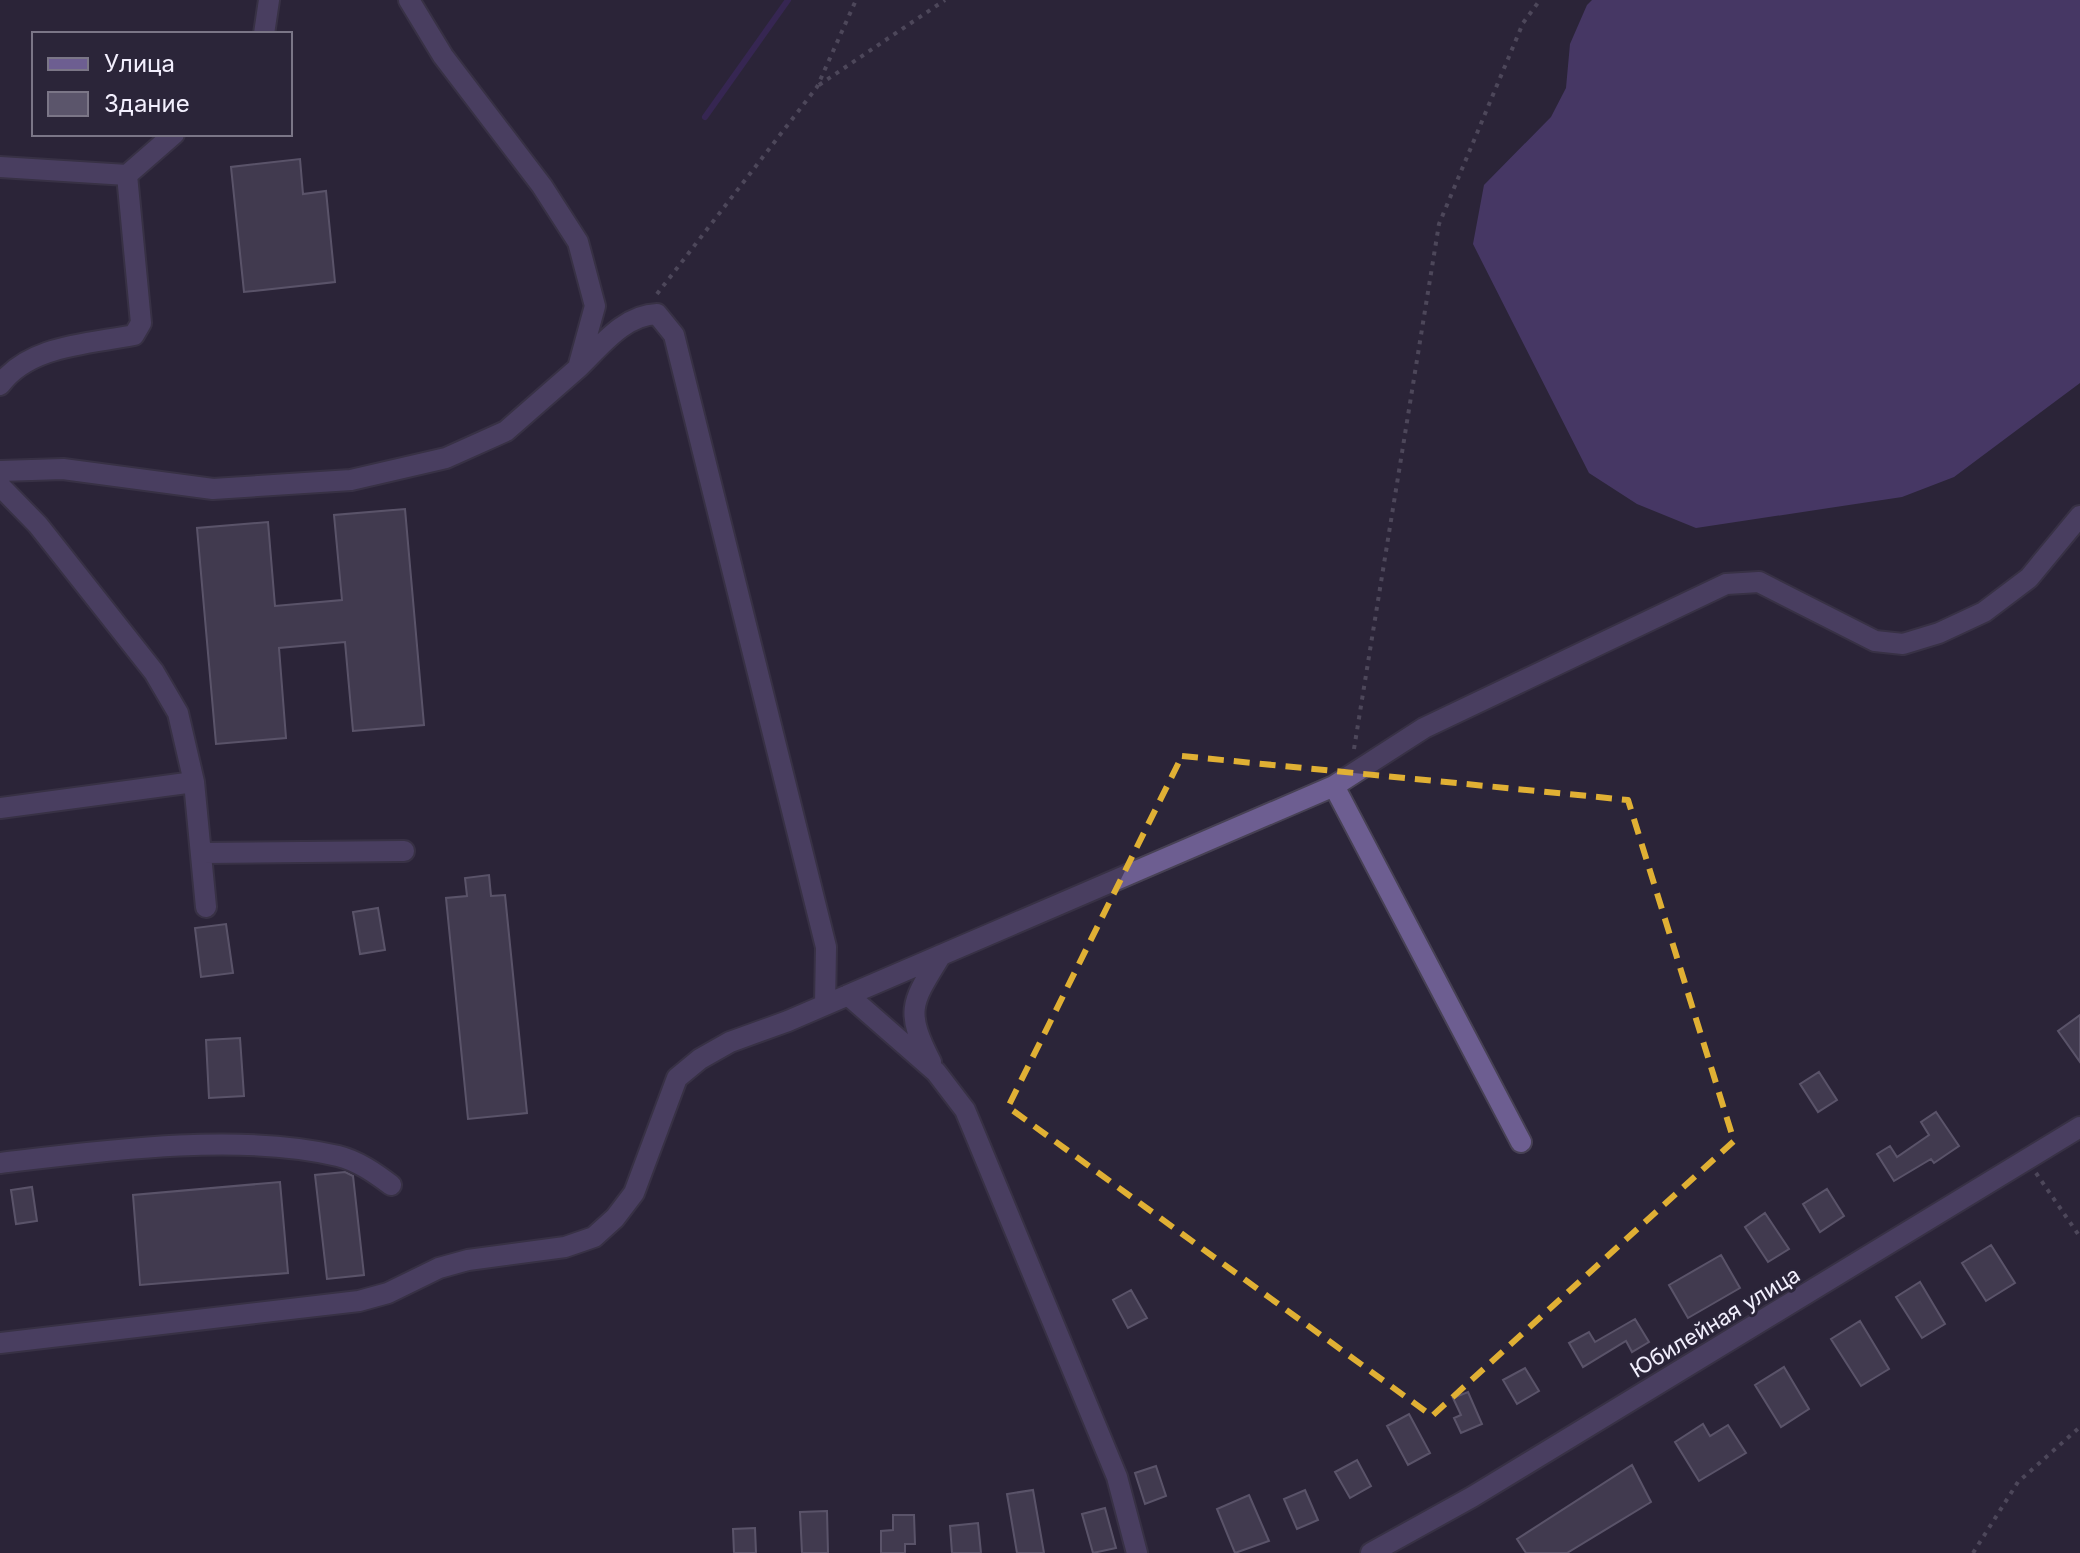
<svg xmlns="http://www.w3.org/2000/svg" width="2080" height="1553" font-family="Inter,sans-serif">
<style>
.forest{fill:#674f9a}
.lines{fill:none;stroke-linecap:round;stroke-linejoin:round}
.stream{stroke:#432971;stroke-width:6}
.building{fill:#5b556b;stroke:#938da5;stroke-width:2}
.minor-casing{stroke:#474154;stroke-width:24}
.path{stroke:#767183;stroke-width:4;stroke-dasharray:4 6;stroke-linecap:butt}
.minor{stroke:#6d5e91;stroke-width:20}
.marked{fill:none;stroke:#e0b034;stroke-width:6;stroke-dasharray:16 10;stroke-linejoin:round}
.labels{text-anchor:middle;stroke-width:6;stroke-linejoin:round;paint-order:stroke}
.street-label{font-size:22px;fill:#f2effd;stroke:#2b2539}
</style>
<rect width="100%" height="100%" fill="#2b2539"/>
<path class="forest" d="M 1592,0 L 2080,0 L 2080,383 L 1954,477 L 1902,497 L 1696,528 L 1637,504 L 1589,473 L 1473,244 L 1484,185 L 1551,117 L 1566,88 L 1570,44 L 1587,5 Z"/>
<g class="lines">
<path class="stream" d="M 705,117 L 788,0"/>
</g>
<path class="building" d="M 300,159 L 303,194 L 326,191 L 335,282 L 244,292 L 231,167 Z
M 405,509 L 424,725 L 353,731 L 345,642 L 279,648 L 286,738 L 216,744 L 197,528 L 268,522 L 275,606 L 342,600 L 334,515 Z
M 489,875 L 491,896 L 505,895 L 527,1113 L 468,1119 L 446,898 L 467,896 L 465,878 Z
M 378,908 L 385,950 L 360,954 L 353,912 Z
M 226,924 L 233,973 L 201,977 L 195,928 Z
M 2080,1015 L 2080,1062 L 2058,1031 Z
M 240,1038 L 244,1096 L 209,1098 L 206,1040 Z
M 1819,1072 L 1837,1100 L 1818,1112 L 1800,1084 Z
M 1936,1112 L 1959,1146 L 1934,1163 L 1931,1159 L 1894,1181 L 1877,1154 L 1890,1146 L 1897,1157 L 1929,1135 L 1921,1122 Z
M 345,1172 L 353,1176 L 364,1275 L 327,1279 L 315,1175 Z
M 280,1182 L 288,1273 L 140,1285 L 133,1195 Z
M 32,1187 L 37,1221 L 16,1224 L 11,1190 Z
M 1827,1189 L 1844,1216 L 1820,1232 L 1803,1204 Z
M 1765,1213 L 1789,1249 L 1768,1262 L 1745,1227 Z
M 1991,1245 L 2015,1283 L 1986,1301 L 1962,1263 Z
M 1721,1255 L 1740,1288 L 1688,1318 L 1669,1285 Z
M 1920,1282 L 1945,1324 L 1922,1338 L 1896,1297 Z
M 1131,1290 L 1147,1318 L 1128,1328 L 1113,1300 Z
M 1635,1319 L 1649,1342 L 1632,1352 L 1626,1341 L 1583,1367 L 1569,1343 L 1589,1332 L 1595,1342 Z
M 1860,1321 L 1889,1369 L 1861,1386 L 1831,1339 Z
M 1784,1367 L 1809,1409 L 1781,1427 L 1755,1385 Z
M 1525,1368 L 1539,1391 L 1517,1404 L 1503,1380 Z
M 1468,1392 L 1482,1424 L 1461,1433 L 1454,1418 L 1461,1415 L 1453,1398 Z
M 1409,1414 L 1430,1453 L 1408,1465 L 1387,1426 Z
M 1703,1424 L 1710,1436 L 1728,1425 L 1746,1453 L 1699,1481 L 1675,1442 Z
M 1357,1460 L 1371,1486 L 1350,1498 L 1335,1472 Z
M 1632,1465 L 1651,1502 L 1567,1553 L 1526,1553 L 1517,1539 Z
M 1156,1466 L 1166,1496 L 1145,1504 L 1135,1473 Z
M 1033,1490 L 1044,1553 L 1017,1553 L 1007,1494 Z
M 1305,1490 L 1318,1520 L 1297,1529 L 1284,1499 Z
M 1249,1495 L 1269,1541 L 1235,1553 L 1217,1509 Z
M 1105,1508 L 1116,1548 L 1093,1553 L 1082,1514 Z
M 827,1511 L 828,1553 L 802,1553 L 800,1512 Z
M 893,1515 L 914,1515 L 915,1544 L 905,1544 L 905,1553 L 881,1553 L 881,1531 L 893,1530 Z
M 978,1523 L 981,1553 L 952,1553 L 950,1526 Z
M 755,1528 L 756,1553 L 734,1553 L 733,1529 Z"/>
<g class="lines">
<g class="minor-casing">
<path id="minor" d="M 264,34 L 269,0
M 0,167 L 127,175 L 174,134
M 578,368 C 601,346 624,315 657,314 L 674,335 L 826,947 L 825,1005
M 0,385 C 29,345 89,344 134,335 L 141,323 L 127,175
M 0,471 L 63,469 L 213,489 L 351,480 L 446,458 L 506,431 L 578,368 L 595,306 L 578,242 L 542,186 L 443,56 L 409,0
M 0,486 L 38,525 L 154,672 L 178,713 L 194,782 L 206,907
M 1334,786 L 1521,1142
M 0,808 L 194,782
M 202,853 L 404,851
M 848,995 L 936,1072 L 965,1110 L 1117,1477 L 1137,1553
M 931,1062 C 904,1010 912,1002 941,955
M 0,1163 C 100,1151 239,1132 338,1156 C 358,1161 375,1173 391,1185
M 0,1343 L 359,1301 L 388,1293 L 439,1268 L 468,1260 L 565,1247 L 594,1237 L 615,1218 L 634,1193 L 677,1078 L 700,1059 L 730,1042 L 788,1021 L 1334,786 L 1424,728 L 1726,584 L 1759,582 L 1875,641 L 1903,644 L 1939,633 L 1984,612 L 2029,578 L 2080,516
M 1371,1553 L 1472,1497 L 2080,1127"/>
</g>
<path class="path" d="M 819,85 L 945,0
M 657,294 L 817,87 L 856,0
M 1354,749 L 1439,224 L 1523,23 L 1540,0
M 2036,1173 L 2080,1237
M 1973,1553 L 2018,1482 L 2080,1427"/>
<use href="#minor" class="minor"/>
</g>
<path d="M0 0H2080V1553H0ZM 1182,756 L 1628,800 L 1734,1141 L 1432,1416 L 1008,1107 Z" fill="#2b2539" fill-opacity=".55" fill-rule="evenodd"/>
<path class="marked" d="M 1182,756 L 1628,800 L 1734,1141 L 1432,1416 L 1008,1107 Z"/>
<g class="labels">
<g class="street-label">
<text transform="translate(1715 1322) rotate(-31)" y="8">Юбилейная улица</text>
</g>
</g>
<rect x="32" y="32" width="260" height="104" fill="#2b2539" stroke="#7b7687" stroke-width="2"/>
<rect x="48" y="58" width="40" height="12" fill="#6d5e91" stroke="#7b7687" stroke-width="2"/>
<text x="104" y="72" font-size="24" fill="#f2effd">Улица</text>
<rect x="48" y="92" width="40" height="24" fill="#5b556b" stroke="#7b7687" stroke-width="2"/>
<text x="104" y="112" font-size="24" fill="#f2effd">Здание</text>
</svg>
